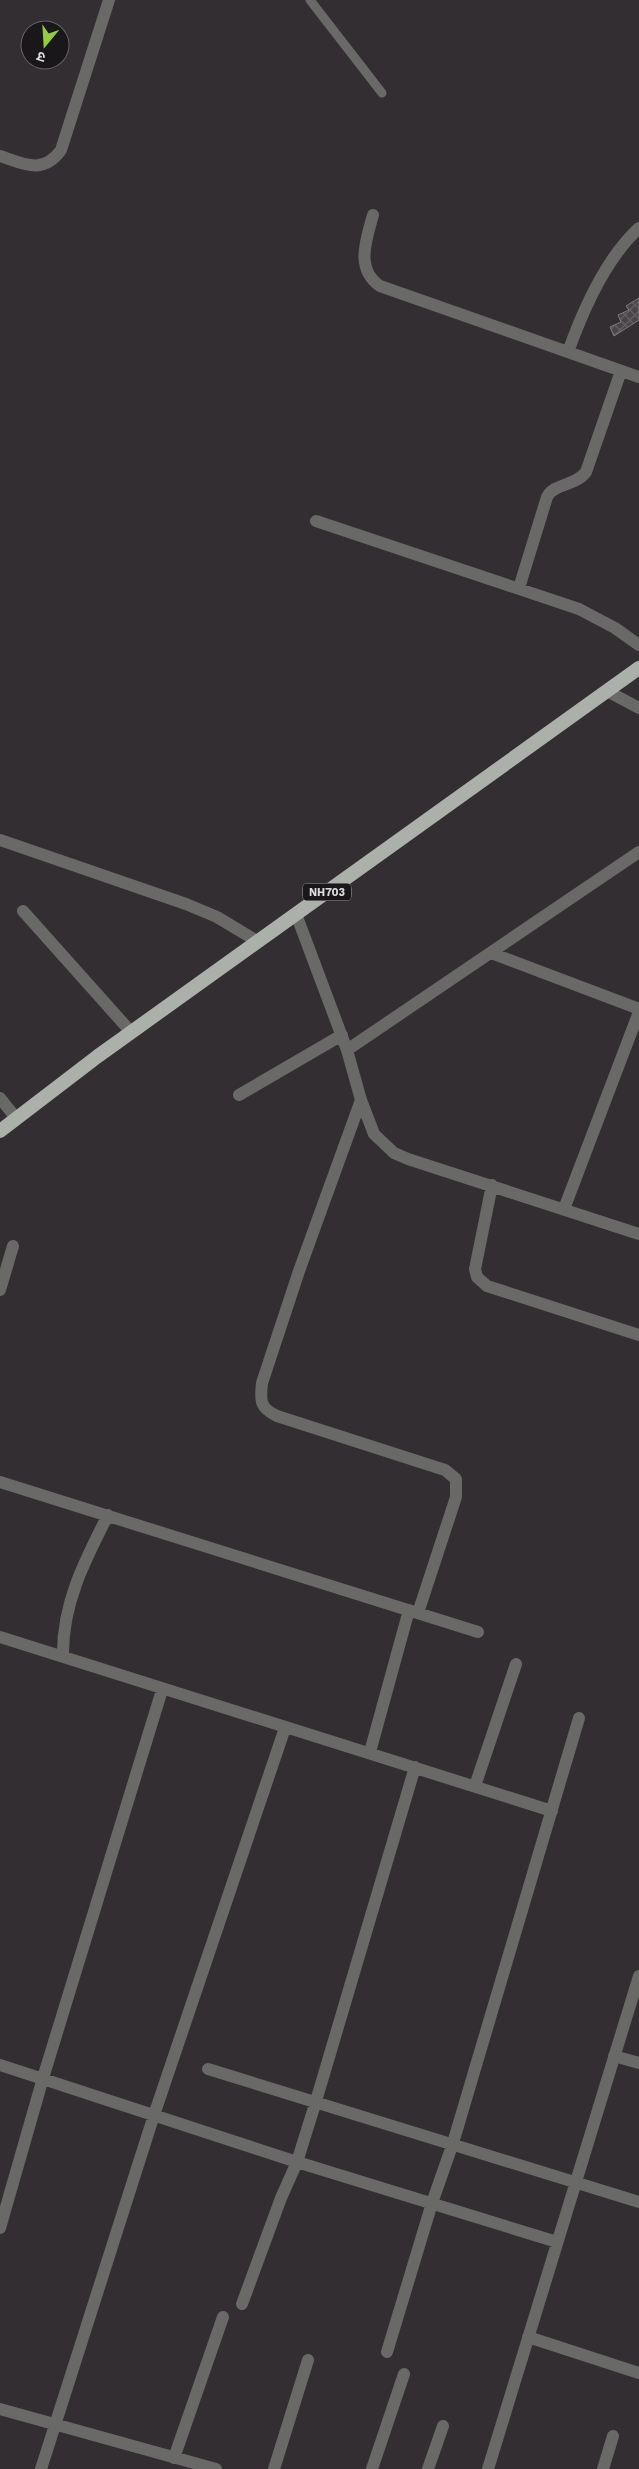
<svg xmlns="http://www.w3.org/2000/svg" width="639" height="2469" font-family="'Work Sans','Noto Sans Devanagari',sans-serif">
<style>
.building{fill:url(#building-cross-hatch);stroke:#807a7e}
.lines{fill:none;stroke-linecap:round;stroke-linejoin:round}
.service{stroke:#696a68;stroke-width:9}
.minor{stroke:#696a68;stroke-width:12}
.trunk{stroke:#acb0aa;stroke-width:14}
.labels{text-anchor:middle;stroke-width:4.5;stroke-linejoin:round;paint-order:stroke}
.shield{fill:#191719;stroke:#a4a1a3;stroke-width:1}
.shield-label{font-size:11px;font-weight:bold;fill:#dfdcde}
</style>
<defs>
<pattern id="building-cross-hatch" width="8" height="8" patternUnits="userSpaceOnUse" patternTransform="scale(1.25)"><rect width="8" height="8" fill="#494548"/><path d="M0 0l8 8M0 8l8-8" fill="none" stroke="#635f62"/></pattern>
</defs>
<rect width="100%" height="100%" fill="#332e32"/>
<path class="building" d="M 639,298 L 639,320 L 614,336 L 610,327 L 621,322 L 618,315 L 629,310 L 626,306 Z"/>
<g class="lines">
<path class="service" d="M 310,0 L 382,93"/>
<path class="minor" d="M 0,156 C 24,164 43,175 61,150 L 109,0
M 373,215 C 366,240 355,269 380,286 L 639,377
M 568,352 C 583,310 606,258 639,228
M 316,521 L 579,609 L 615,628 L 639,645
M 519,588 L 547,497 C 554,483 576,486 586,472 L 621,371
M 607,691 L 639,708
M 0,840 L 186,904 L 217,917 L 257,941
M 23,911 L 131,1032
M 296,914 L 347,1050 L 361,1100 L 374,1134 L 394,1153 L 408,1159 L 639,1234
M 491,953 L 639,1009
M 347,1050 L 639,852
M 239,1095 L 342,1035
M 0,1098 L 16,1118
M 361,1100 L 299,1271 L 262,1383 C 260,1401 260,1408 277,1416 L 445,1470 L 456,1479 L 456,1497 L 418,1613
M 492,1185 L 475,1269 L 477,1277 L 487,1286 L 639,1335
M 564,1209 L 639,1012
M 0,1290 L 13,1246
M 0,1482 L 478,1632
M 0,1637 L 552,1811
M 63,1656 C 62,1604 85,1560 108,1515
M 370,1752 L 409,1610
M 475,1786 L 516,1664
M 614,2056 L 639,2063
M 0,2065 L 297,2162 L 557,2242
M 208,2069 L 639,2202
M 0,2228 L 43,2078 L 162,1690
M 242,2304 L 281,2198 L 297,2162 L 316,2101 L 415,1767
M 528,2337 L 639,2373
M 387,2352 L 432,2203 L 453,2143 L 579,1718
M 0,2409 L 216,2469
M 174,2458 L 223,2317
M 41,2469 L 154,2115 L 285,1728
M 274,2469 L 308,2360
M 372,2469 L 404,2374
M 428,2469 L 443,2426
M 488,2469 L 639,1976
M 603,2469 L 613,2436"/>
<path class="trunk" d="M 0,1131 L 98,1056 L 639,668"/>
</g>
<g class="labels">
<rect class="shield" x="303" y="883.5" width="48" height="17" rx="4"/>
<g class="shield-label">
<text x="327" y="896">NH703</text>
</g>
</g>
<g transform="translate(45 45) rotate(198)"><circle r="24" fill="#191719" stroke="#686668"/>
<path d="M0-4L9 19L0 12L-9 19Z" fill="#92cd3f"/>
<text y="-8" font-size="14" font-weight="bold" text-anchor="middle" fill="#dfdcde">उ</text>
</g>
</svg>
